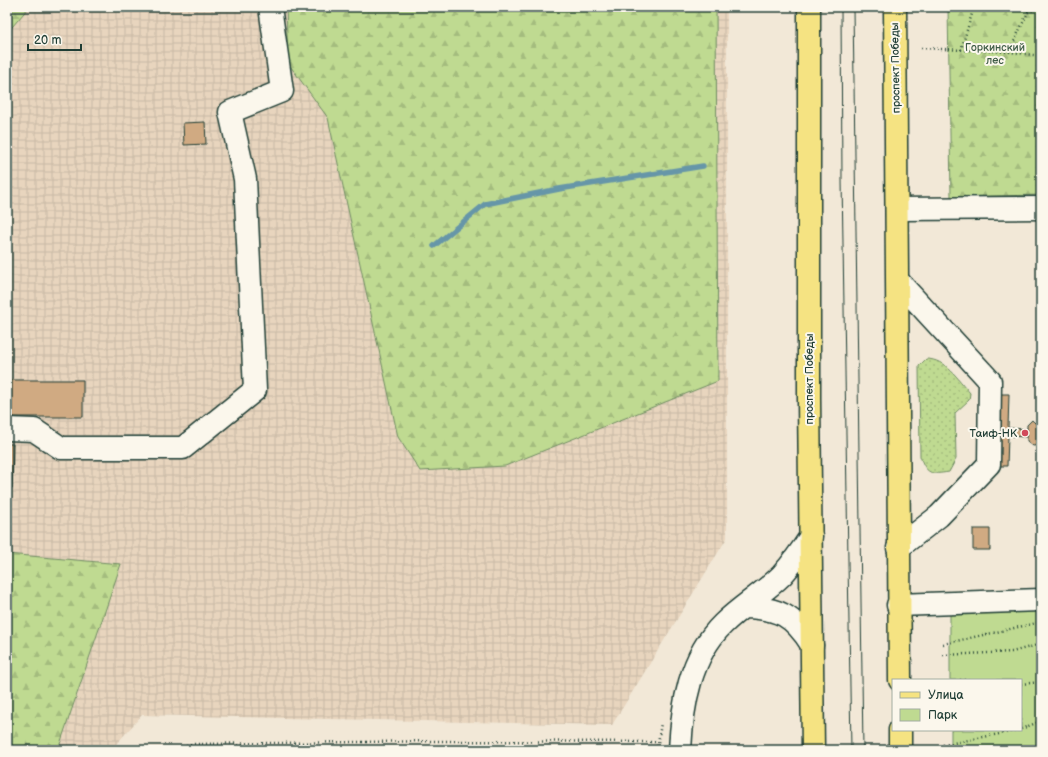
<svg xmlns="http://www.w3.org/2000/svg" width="1048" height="757" font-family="'Balsamiq Sans',sans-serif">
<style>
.industrial{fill:url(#industrial-grid)}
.grass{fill:url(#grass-dots);stroke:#6f8c62}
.forest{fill:url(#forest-firs);stroke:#6f8c62}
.park{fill:#bfda91;stroke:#6f8c62}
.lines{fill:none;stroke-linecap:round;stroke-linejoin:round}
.stream{stroke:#6696a8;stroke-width:5.5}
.building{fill:#d0aa82;stroke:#1f3d34}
.minor-casing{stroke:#1f3d34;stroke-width:25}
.major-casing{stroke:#1f3d34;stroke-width:25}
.path{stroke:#1f3d34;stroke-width:2.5;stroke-dasharray:1 3;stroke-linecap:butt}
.minor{stroke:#fbf7ec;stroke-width:22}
.major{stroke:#f5e382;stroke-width:22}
.tram{stroke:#1f3d34;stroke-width:1}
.poi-dot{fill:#d1495b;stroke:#fbf7ec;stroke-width:1.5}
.labels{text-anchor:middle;stroke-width:4;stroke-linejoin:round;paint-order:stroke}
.park-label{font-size:11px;fill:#3f5c47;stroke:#fbf7ec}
.street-label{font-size:11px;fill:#1f3d34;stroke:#fbf7ec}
.poi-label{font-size:11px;fill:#1f3d34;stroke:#fbf7ec;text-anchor:end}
</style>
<defs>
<pattern id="industrial-grid" width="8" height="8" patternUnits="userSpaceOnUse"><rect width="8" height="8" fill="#e8d5be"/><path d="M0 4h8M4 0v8" fill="none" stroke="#c7b8a4"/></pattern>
<pattern id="grass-dots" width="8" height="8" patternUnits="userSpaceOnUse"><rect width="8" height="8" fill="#bfda91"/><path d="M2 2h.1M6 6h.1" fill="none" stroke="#a4bc7e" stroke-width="1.8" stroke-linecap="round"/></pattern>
<pattern id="forest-firs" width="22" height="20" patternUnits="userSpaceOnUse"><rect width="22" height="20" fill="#bfda91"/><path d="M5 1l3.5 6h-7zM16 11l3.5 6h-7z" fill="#a4bc7e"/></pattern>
</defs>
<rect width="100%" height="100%" fill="#f2e8d7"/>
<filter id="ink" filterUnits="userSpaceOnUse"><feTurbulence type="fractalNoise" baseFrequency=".025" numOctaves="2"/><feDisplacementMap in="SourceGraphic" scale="8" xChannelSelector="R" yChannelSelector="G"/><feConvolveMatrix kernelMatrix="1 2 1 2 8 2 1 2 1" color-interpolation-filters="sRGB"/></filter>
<g filter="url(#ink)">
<path class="industrial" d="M 7,7 L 727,7 L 727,538 L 612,725 L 142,715 L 111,750 L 7,750 Z"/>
<path class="grass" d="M 926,359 C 946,359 958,379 970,393 L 969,400 L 955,413 L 956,459 L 949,472 C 931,475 926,474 920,456 L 919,366 Z"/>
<path class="forest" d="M 7,7 L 29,7 L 7,33 Z
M 286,7 L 716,7 L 718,381 L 505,466 L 420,471 L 398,437 L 328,118 L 288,63 Z
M 948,7 L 1041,7 L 1041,195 L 951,197 Z
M 7,554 L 121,564 L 58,750 L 7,750 Z"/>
<path class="park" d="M 1041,609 L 1041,750 L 951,750 L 951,730 L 1021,730 L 1021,680 L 950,680 L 950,610 Z"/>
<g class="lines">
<path class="stream" d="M 434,246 L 485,204 L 559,189 L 703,166"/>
</g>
<path class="building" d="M 205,122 L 206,144 L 184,145 L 183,123 Z
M 7,380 L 83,380 L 83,417 L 7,417 Z
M 986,394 L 1009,394 L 1008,428 L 1027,429 L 1027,437 L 1008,436 L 1007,466 L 985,466 Z
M 1041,419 L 1041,445 L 1033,446 L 1027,441 L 1027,425 L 1032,420 L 1035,423 Z
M 7,444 L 13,444 L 12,488 L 7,488 Z
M 973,529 L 990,529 L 990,550 L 973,550 Z"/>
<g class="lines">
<g class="minor-casing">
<path id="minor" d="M 897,209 L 1041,208
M 898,281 L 990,381 L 989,464 L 939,516 L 898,548
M 7,429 L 34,430 L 61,448 L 183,448 L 255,390 L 245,179 L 230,112 L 282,91 L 270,7
M 898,605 L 1041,600
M 744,607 C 779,608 793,615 812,645
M 680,750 C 682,706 690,656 723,624 C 741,606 764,593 782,575 C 793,563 802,550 811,536"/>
</g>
<g class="major-casing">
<path id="major" d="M 809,7 L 809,399 L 813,750
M 895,7 L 900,680
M 900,730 L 900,750"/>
</g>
<path class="path" d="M 921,48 L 1009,52 L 1041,56
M 961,50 L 974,7
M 1009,52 L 1028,12 L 1041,7
M 943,644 L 1041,622
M 943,655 L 1012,652 L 1041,644
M 960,680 L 975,680
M 1021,684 L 1041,682
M 1021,729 L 1041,721
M 943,745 L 1019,730
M 175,750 L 193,744 L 440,741 L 658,742
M 657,750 L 661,723"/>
<use href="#minor" class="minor"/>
<use href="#major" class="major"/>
<path class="tram" d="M 841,7 L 842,180 L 851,750
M 853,7 L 863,750"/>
</g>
</g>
<circle class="poi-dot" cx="1025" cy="433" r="4"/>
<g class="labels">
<g class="park-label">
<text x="995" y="51">Горкинский<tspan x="995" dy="13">лес</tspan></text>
</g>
<g class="street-label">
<text transform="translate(895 68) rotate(-91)" y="4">проспект Победы</text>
<text transform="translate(809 379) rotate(-90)" y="4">проспект Победы</text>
</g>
<g class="poi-label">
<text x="1017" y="437">Таиф-НК</text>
</g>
</g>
<rect width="1048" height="757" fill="none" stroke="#fbf7ec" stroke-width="24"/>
<rect x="12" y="12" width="1024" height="733" fill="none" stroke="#1f3d34" stroke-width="1.5" filter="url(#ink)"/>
<rect x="892" y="679" width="130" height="52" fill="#fbf7ec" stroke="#a3ada2"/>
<rect x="900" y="692" width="20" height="6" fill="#f5e382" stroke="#a3ada2"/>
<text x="928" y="699" font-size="12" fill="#1f3d34">Улица</text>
<rect x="900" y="709" width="20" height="12" fill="#bfda91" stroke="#a3ada2"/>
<text x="928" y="719" font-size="12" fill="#1f3d34">Парк</text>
<path d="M28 44v6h53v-6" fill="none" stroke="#1f3d34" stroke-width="2"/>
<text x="34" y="44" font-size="12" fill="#1f3d34" stroke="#fbf7ec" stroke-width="3" paint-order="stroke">20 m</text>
</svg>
